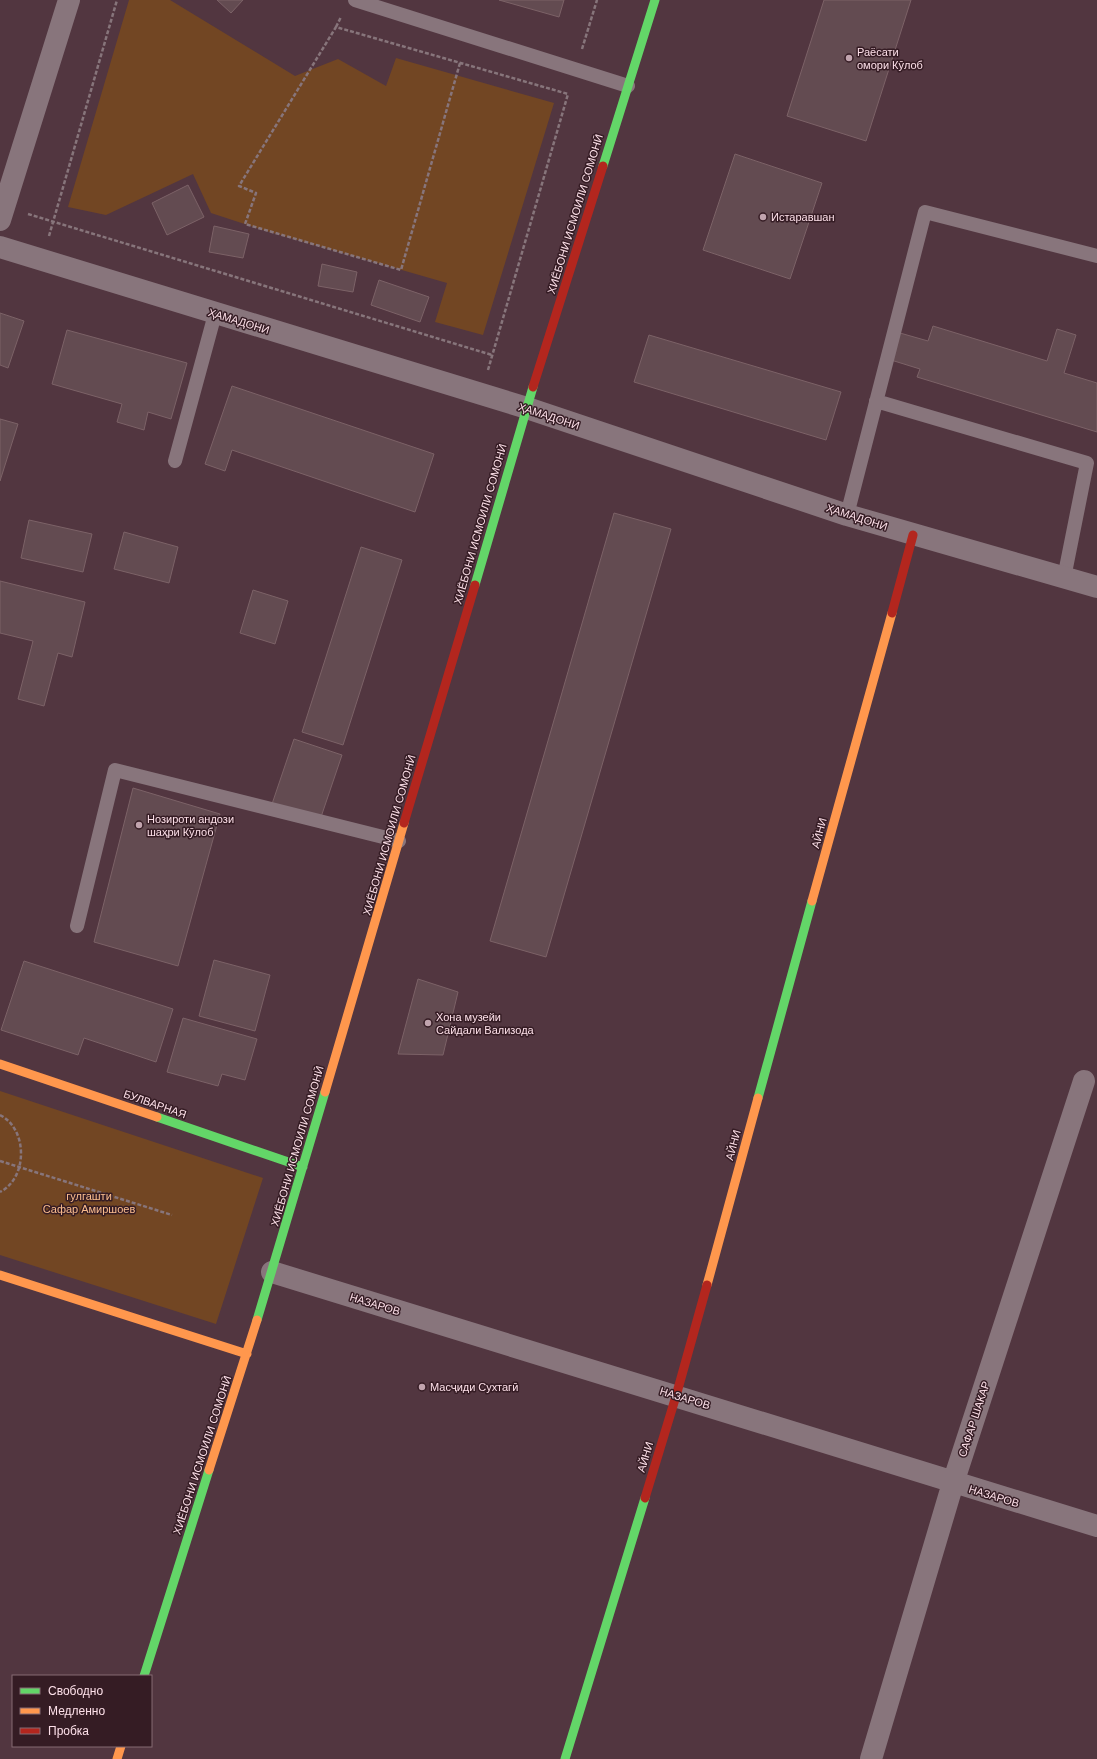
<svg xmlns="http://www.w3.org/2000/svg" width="1097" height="1759" font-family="'DM Sans',sans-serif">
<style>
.green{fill:#724623}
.building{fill:#634b51;stroke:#7c6267}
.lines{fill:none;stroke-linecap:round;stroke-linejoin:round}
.path{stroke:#87757b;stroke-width:2.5;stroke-dasharray:4 2;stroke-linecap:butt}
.lane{stroke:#88757c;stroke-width:14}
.street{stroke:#88757c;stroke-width:22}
.fast{stroke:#63d668;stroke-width:9}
.slow{stroke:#ff974d;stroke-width:9}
.jam{stroke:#b3261e;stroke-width:9}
.poi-dot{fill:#c1a4ae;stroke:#351c24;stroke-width:1.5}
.labels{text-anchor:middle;stroke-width:3;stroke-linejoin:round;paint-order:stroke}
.poi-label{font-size:11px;fill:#fde0e9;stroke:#351c24;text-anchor:start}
.street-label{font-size:11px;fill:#fde0e9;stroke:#351c24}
.park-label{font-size:11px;fill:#fcbe8f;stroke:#351c24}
</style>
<rect width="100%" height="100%" fill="#523640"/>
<path class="green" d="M 129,0 L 170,0 L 295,76 L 338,59 L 386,86 L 396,58 L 554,103 L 483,335 L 435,322 L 447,283 L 263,230 L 211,213 L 193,174 L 106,215 L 68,207 Z
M 0,1091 L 263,1178 L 216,1324 L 0,1255 Z"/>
<path class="building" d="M 217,0 L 243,0 L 231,13 Z
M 499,0 L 564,0 L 559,17 Z
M 824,0 L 911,0 L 866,141 L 787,116 Z
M 735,154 L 822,183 L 790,279 L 703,250 Z
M 188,185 L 204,217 L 167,235 L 152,203 Z
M 214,226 L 249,234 L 243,258 L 209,252 Z
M 322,264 L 357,272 L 353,292 L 318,286 Z
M 379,280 L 429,297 L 420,322 L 371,305 Z
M 0,313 L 24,321 L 8,368 L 0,365 Z
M 933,326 L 1047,361 L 1057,329 L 1076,335 L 1064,373 L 1097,383 L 1097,432 L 917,377 L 920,369 L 891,360 L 900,333 L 928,341 Z
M 67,330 L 187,363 L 171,419 L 148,412 L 144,430 L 117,422 L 122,404 L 52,384 Z
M 649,335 L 841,392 L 826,440 L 634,382 Z
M 232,386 L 434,454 L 415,512 L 232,450 L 225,471 L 205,464 Z
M 0,419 L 18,424 L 0,481 Z
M 614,513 L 671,529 L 546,957 L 490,941 Z
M 29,520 L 92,534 L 83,572 L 21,558 Z
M 124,532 L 178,547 L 169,583 L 114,569 Z
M 361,547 L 402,560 L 343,745 L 302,732 Z
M 0,581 L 85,602 L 72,657 L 58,653 L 44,706 L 18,699 L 33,641 L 0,633 Z
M 253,590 L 288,601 L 275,644 L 240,633 Z
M 294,739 L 342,755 L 320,820 L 272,804 Z
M 133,788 L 220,814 L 178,966 L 94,942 Z
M 214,960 L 270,975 L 255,1031 L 199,1016 Z
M 24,961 L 173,1009 L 156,1062 L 84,1038 L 78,1055 L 1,1030 Z
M 418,979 L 458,992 L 443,1055 L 398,1054 Z
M 183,1018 L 257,1039 L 245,1080 L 222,1074 L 218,1086 L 167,1072 Z"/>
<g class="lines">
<path class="path" d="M 336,27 L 341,17
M 582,49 L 597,0
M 460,63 L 401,270 L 245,224 L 256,193 L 239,186 L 336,27 L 568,94
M 28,214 L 492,355
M 49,236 L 117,0
M 488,370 L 568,94
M 0,1115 C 28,1129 28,1178 0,1192
M 0,1161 L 172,1215"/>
<path class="lane" d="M 355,0 L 628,86
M 876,401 L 1087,463 L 1064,578
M 175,461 L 215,314
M 847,515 L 925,212 L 1097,256
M 77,926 L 115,770 L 399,841"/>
<path class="street" d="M 0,220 L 69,0
M 0,247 L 527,408 L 847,515 L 1097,587
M 272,1272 L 1097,1526
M 871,1759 L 953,1483 L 1084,1081"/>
<path class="fast" d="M 603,166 L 655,0
M 475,585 L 533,387
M 758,1098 L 812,901
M 157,1117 L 303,1167
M 257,1320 L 325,1092
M 144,1676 L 209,1470
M 565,1759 L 645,1498"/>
<path class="slow" d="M 812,901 L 892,613
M 0,1064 L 157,1117
M 325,1092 L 404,823
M 0,1275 L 247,1354
M 707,1285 L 758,1098
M 209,1470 L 257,1320
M 117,1759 L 121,1746"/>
<path class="jam" d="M 533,387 L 603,166
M 892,613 L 913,535
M 404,823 L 475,585
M 645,1498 L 676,1396 L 707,1285"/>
</g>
<g class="poi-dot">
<circle cx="849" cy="58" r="4"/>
<circle cx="763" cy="217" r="4"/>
<circle cx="139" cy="825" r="4"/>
<circle cx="428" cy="1023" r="4"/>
<circle cx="422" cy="1387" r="4"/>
</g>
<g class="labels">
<g class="poi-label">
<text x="857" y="56">Раёсати<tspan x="857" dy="13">омори Кӯлоб</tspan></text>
<text x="771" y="221">Истаравшан</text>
<text x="147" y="823">Нозироти андози<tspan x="147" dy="13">шаҳри Кӯлоб</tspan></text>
<text x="436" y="1021">Хона музейи<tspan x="436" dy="13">Сайдали Вализода</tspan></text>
<text x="430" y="1391">Масҷиди Сухтагӣ</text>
</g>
<g class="street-label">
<text transform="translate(575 214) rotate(-73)" y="4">ХИЁБОНИ ИСМОИЛИ СОМОНӢ</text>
<text transform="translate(239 321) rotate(17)" y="4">ҲАМАДОНИ</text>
<text transform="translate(549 416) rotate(18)" y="4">ҲАМАДОНИ</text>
<text transform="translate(857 517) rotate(18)" y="4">ҲАМАДОНИ</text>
<text transform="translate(480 524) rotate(-74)" y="4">ХИЁБОНИ ИСМОИЛИ СОМОНӢ</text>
<text transform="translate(819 833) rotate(-75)" y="4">АЙНИ</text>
<text transform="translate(389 835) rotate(-74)" y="4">ХИЁБОНИ ИСМОИЛИ СОМОНӢ</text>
<text transform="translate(155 1104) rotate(19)" y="4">БУЛВАРНАЯ</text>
<text transform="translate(733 1145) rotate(-75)" y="4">АЙНИ</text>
<text transform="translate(297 1146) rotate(-74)" y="4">ХИЁБОНИ ИСМОИЛИ СОМОНӢ</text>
<text transform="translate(375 1304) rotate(17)" y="4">НАЗАРОВ</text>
<text transform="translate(685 1398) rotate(17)" y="4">НАЗАРОВ</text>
<text transform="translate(974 1419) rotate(-72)" y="4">САФАР ШАКАР</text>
<text transform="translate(202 1455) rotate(-72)" y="4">ХИЁБОНИ ИСМОИЛИ СОМОНӢ</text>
<text transform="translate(645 1457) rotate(-73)" y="4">АЙНИ</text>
<text transform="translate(994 1496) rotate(17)" y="4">НАЗАРОВ</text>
</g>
<g class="park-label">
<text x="89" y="1200">гулгашти<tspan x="89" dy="13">Сафар Амиршоев</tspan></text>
</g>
</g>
<rect x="12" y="1675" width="140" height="72" fill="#351c24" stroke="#856a73"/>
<rect x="20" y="1688" width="20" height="6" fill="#63d668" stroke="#856a73"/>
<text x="48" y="1695" font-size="12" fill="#fde0e9">Свободно</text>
<rect x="20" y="1708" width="20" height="6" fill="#ff974d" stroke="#856a73"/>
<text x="48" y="1715" font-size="12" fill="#fde0e9">Медленно</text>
<rect x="20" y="1728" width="20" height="6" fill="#b3261e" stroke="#856a73"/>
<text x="48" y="1735" font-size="12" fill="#fde0e9">Пробка</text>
</svg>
